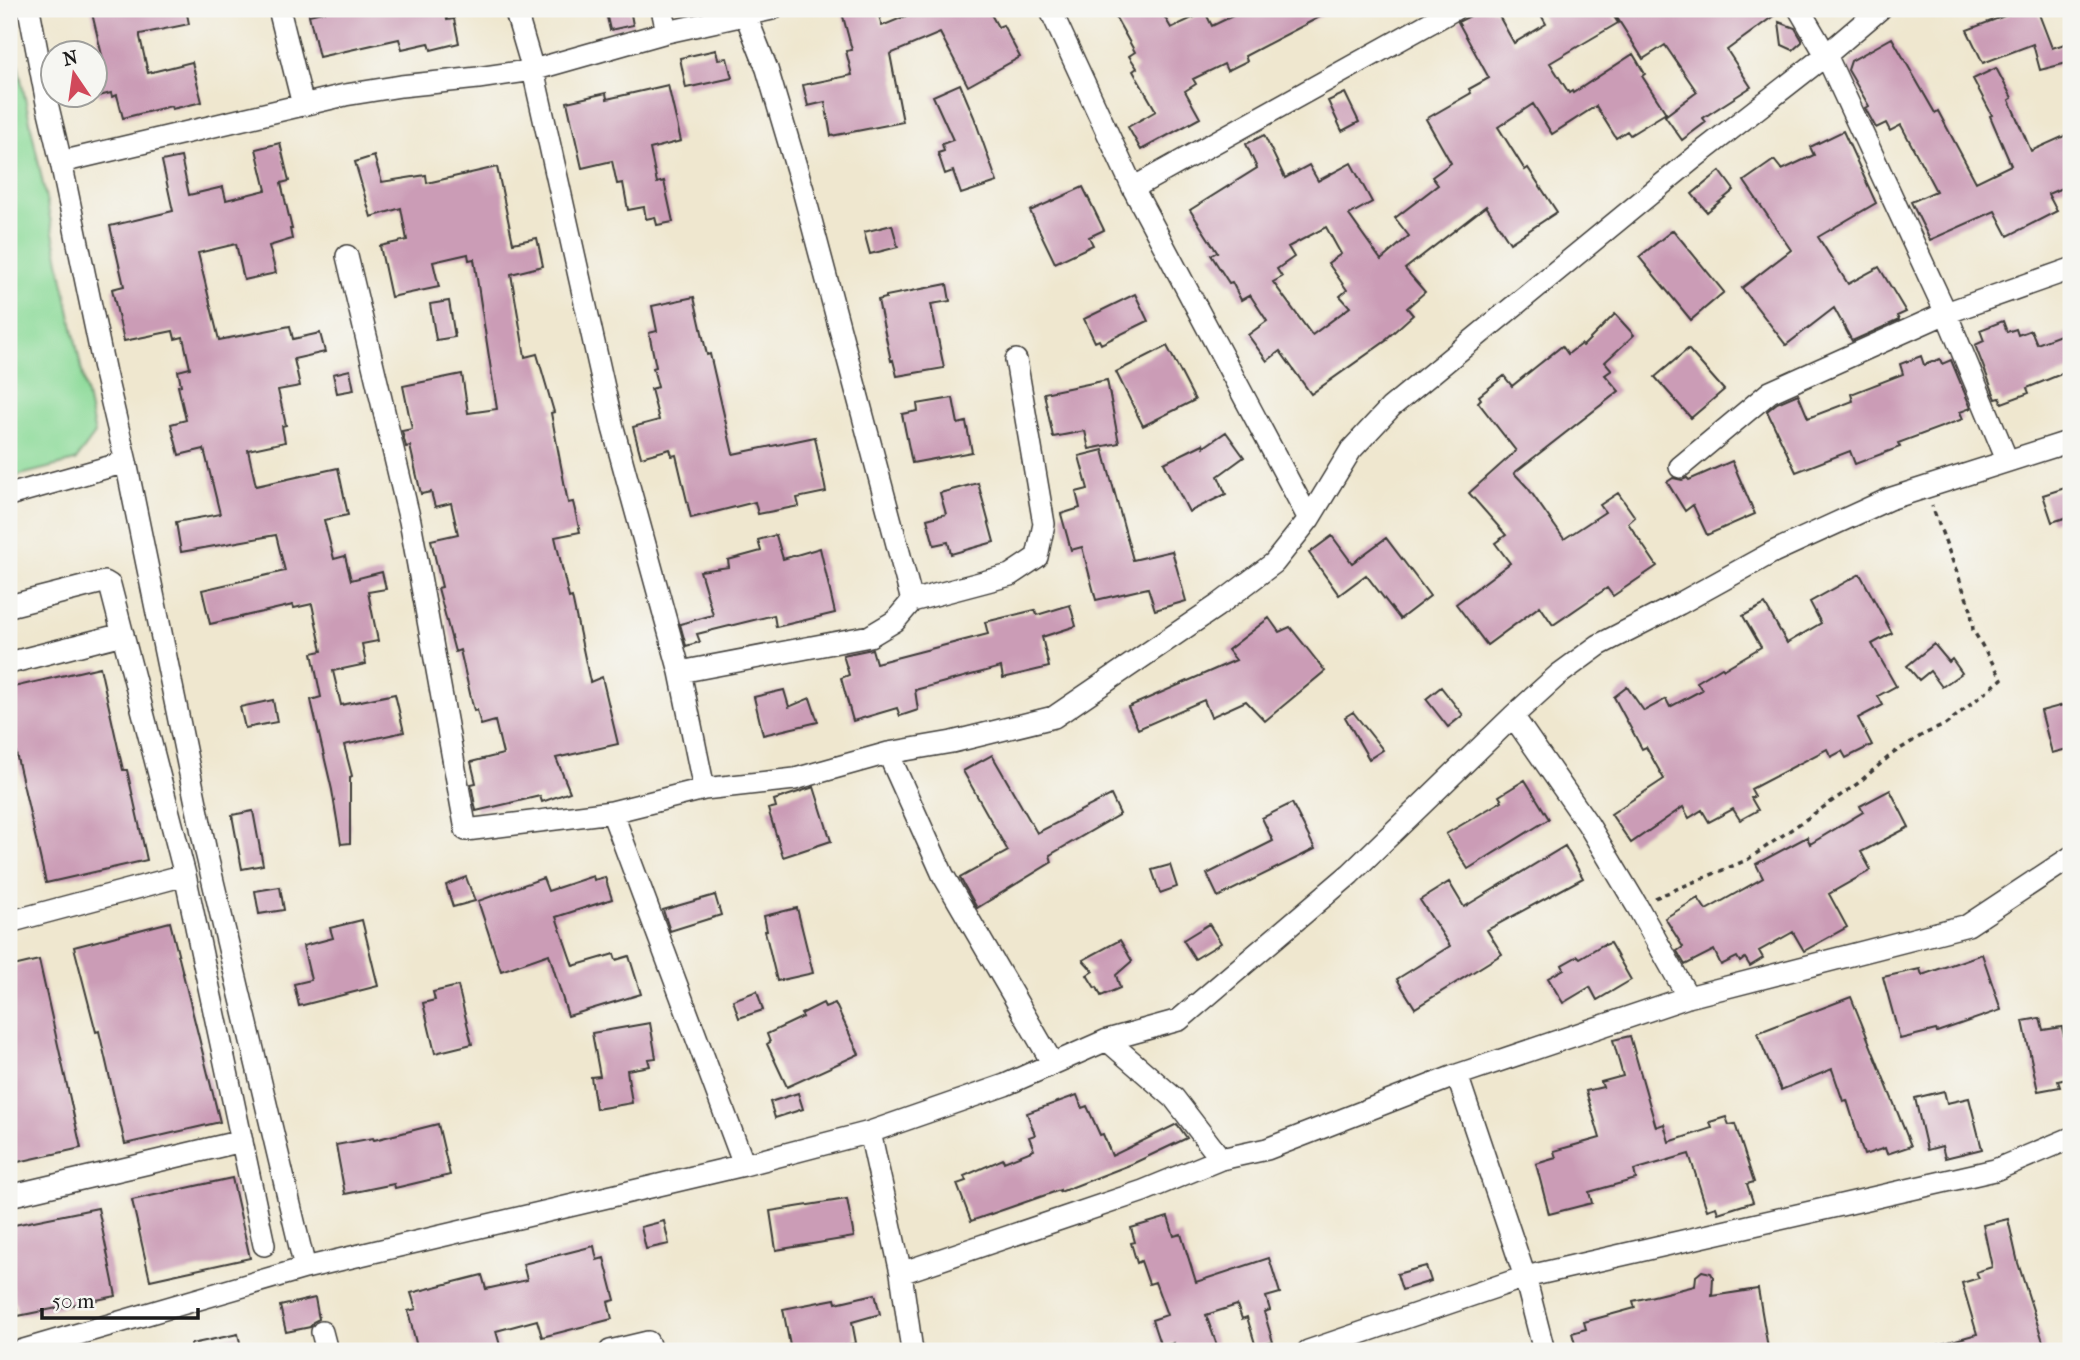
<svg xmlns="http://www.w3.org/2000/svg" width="2080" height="1360" font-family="'IM FELL French Canon',serif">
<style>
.green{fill:#8bda98;stroke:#547b5a;stroke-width:2}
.building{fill:#cb9cb6;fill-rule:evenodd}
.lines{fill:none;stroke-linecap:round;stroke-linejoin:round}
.minor-casing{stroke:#3c3a37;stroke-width:24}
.path{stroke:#3c3a37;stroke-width:3.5;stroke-dasharray:5 5;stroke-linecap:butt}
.minor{stroke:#fff;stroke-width:21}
</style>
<rect width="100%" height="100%" fill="#f6f6f2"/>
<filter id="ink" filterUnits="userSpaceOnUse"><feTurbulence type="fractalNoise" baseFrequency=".0143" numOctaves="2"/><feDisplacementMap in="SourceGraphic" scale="14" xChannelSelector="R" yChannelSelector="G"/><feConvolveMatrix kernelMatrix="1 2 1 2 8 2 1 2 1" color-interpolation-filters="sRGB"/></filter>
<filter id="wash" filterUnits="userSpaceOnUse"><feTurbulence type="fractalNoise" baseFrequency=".00686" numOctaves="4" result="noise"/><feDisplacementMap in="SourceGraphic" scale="28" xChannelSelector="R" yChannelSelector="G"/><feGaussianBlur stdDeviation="1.57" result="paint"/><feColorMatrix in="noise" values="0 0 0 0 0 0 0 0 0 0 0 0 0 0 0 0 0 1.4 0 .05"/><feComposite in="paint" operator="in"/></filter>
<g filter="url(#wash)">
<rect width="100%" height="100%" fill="#efe7cf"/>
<path class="green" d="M 9,21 L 95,434 L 75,461 L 9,478 Z"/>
<g id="blocks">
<path class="building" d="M 91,9 L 186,9 L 189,24 L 140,34 L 140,37 L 148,73 L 192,62 L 202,102 L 172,109 L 171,106 L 123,118 L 117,95 L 112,97 L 111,93 L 99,96 L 94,70 L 105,68 Z
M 335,9 L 445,9 L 447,20 L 454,19 L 459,43 L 431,50 L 429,43 L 402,49 L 399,39 L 319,57 L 309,15 Z
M 625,9 L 630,9 L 633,25 L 610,30 L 606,13 Z
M 841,9 L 877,9 L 882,26 L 923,9 L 988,9 L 998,27 L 1003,25 L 1020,57 L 968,86 L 940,33 L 890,54 L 903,122 L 831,136 L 825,102 L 808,106 L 803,85 L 852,75 L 846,51 L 852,50 Z
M 1111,9 L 1160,9 L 1171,28 L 1205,12 L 1212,26 L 1247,9 L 1335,9 L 1245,56 L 1247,61 L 1227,71 L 1224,64 L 1193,79 L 1196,84 L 1185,91 L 1200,118 L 1141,150 L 1128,127 L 1156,111 L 1133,71 L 1137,68 L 1129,56 L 1135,52 Z
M 1468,9 L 1495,9 L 1514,43 L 1546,24 L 1541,15 L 1552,9 L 1609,9 L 1618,23 L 1550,63 L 1569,93 L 1572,91 L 1573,93 L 1633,54 L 1645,74 L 1642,76 L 1666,113 L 1630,135 L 1627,131 L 1616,138 L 1596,106 L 1552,134 L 1533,104 L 1498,127 L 1525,170 L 1528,168 L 1557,212 L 1510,243 L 1486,206 L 1405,269 L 1425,292 L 1407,308 L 1413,315 L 1386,339 L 1387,340 L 1311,394 L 1280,351 L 1267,361 L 1248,335 L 1267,321 L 1250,295 L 1241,300 L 1232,282 L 1229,283 L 1211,255 L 1217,252 L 1190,210 L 1257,168 L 1246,144 L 1264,135 L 1285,178 L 1309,165 L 1318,181 L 1351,163 L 1372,202 L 1349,215 L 1381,260 L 1409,236 L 1395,218 L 1438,185 L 1432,177 L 1451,163 L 1426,119 L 1471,93 L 1469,89 L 1489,78 L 1458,22 L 1470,16 ZM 1326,227 L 1341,254 L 1328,263 L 1347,290 L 1340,296 L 1350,307 L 1312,335 L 1273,282 L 1282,277 L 1277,269 L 1294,257 L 1288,247 Z
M 1628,9 L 1783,9 L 1727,50 L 1751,87 L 1703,118 L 1706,122 L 1682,140 L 1665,116 L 1697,92 L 1665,45 L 1643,59 L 1616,16 Z
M 2023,9 L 2037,9 L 2052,48 L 2071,42 L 2071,62 L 2040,70 L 2033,44 L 1983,63 L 1967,30 Z
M 1779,22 L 1795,28 L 1802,40 L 1802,42 L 1793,50 L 1782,45 Z
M 1892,38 L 1935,113 L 1938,111 L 1976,182 L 2011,165 L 1990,116 L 1992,115 L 1973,79 L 1996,68 L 2012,98 L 2009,100 L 2031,151 L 2071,133 L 2071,184 L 2048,194 L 2057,211 L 2008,236 L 1995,211 L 1930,240 L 1911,202 L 1936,191 L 1901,125 L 1890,131 L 1886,123 L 1876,128 L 1865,108 L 1869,106 L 1848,70 L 1851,61 Z
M 716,50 L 718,59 L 727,58 L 732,78 L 686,88 L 680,58 Z
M 960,84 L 974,117 L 997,182 L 961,194 L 953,171 L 945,174 L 938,153 L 944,151 L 942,144 L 953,140 L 933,96 Z
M 668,85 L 681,141 L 650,149 L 657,183 L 664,181 L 673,222 L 657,225 L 655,217 L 646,219 L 644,207 L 628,210 L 623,183 L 617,184 L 612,161 L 582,168 L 567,102 L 606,93 L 607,99 Z
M 1345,93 L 1359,122 L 1342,131 L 1328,101 Z
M 1843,131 L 1876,203 L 1818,237 L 1848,284 L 1879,267 L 1906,312 L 1897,316 L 1899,320 L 1852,341 L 1834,308 L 1786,345 L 1742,288 L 1791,250 L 1744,181 L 1774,160 L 1782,170 L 1814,155 L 1810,147 Z
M 280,143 L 289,181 L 281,183 L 292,229 L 290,229 L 292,239 L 269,246 L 276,273 L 244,280 L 236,244 L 198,253 L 219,340 L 290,326 L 293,339 L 320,333 L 325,352 L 294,359 L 300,386 L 278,390 L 286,425 L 282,426 L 285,442 L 248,450 L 256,486 L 338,468 L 348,515 L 324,520 L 334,559 L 345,556 L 351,580 L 382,572 L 386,589 L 368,592 L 378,641 L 362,644 L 366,664 L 333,671 L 341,705 L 395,694 L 404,732 L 344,745 L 352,776 L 350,777 L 350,843 L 341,844 L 332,790 L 311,700 L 321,697 L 312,653 L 322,651 L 312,604 L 294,608 L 293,605 L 210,624 L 202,590 L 285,571 L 276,535 L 181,552 L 176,522 L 220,514 L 204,449 L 179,455 L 171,424 L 186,420 L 178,386 L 181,385 L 178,371 L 190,368 L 183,337 L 175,339 L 173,331 L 124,341 L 112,289 L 124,286 L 110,226 L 173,211 L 162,161 L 181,157 L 189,195 L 223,187 L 226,200 L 266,190 L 256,149 Z
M 374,156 L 382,182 L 426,175 L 427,183 L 497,167 L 513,243 L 537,238 L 543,266 L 511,274 L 525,357 L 537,354 L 554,412 L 551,413 L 568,503 L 573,502 L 580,532 L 555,537 L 569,598 L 572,597 L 590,682 L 602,677 L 618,744 L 556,758 L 570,792 L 542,802 L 540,796 L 476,811 L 471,784 L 476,783 L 471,762 L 503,754 L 495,721 L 481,725 L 477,710 L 474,711 L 460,650 L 455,652 L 438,588 L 442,587 L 431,540 L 458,534 L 451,503 L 435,507 L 431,492 L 421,494 L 410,446 L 406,447 L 402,431 L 412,429 L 403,386 L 462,374 L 468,413 L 497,409 L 474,259 L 469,260 L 468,254 L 433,262 L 439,287 L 391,297 L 380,246 L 407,240 L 401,208 L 371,217 L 355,162 Z
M 1720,171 L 1734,190 L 1707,212 L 1692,194 Z
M 1083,187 L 1104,230 L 1089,237 L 1093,245 L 1055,263 L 1030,211 Z
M 892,225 L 898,247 L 870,254 L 864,232 Z
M 1673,230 L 1724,292 L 1691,320 L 1639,257 Z
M 947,284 L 950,301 L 931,304 L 944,368 L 897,376 L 893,360 L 891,361 L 878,300 L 886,298 L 886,296 Z
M 1135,294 L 1148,321 L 1101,344 L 1099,340 L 1095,342 L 1084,319 Z
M 694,297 L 707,355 L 710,354 L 733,454 L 815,437 L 826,492 L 797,498 L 799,506 L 758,514 L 755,502 L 691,518 L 676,455 L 672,456 L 670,449 L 641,457 L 633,427 L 659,420 L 651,389 L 658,387 L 653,368 L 656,367 L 649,333 L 657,331 L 652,306 Z
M 449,301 L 455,337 L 436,340 L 430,304 Z
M 1615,314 L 1634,335 L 1605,362 L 1612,370 L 1605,375 L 1619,391 L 1514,473 L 1528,488 L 1564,539 L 1605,512 L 1600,505 L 1618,493 L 1635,517 L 1628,523 L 1657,566 L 1613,596 L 1607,588 L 1553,625 L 1540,606 L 1487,645 L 1456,604 L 1510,563 L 1495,543 L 1506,535 L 1469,493 L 1516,451 L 1478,402 L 1481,399 L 1479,396 L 1504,376 L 1512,386 L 1562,346 L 1568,354 L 1581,344 L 1583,346 Z
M 2003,321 L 2007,332 L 2016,329 L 2018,335 L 2031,330 L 2037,344 L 2071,331 L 2071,370 L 2027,388 L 2029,393 L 2002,403 L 2000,398 L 1996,399 L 1975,345 L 1984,341 L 1980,330 Z
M 1167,346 L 1195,400 L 1143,426 L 1116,372 Z
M 1688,349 L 1724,390 L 1691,418 L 1655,377 Z
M 1921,356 L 1924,365 L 1940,359 L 1942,364 L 1951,360 L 1971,408 L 1960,412 L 1963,419 L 1898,443 L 1900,447 L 1855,464 L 1850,451 L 1796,472 L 1767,411 L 1777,403 L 1798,394 L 1808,418 L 1853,401 L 1851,394 L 1903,374 L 1900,364 Z
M 350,370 L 354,390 L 337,393 L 333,374 Z
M 1107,380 L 1119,443 L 1089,449 L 1085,431 L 1053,437 L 1044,393 Z
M 953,398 L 958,424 L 966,422 L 972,452 L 912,463 L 902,414 L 918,411 L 917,404 Z
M 1226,432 L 1244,457 L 1218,476 L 1226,494 L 1189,512 L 1164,463 L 1203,444 L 1204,447 Z
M 1103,450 L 1133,560 L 1172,551 L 1186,601 L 1155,610 L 1148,588 L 1096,600 L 1082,547 L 1071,550 L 1061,514 L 1080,508 L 1076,492 L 1088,489 L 1079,456 Z
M 1732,461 L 1755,514 L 1707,535 L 1693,505 L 1685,511 L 1667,482 L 1673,478 L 1682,480 L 1687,478 L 1689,480 Z
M 978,483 L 994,542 L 951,554 L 948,542 L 934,545 L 927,519 L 946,514 L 940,493 Z
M 2071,486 L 2071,516 L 2052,522 L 2043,495 Z
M 776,535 L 783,559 L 820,548 L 835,613 L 776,627 L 774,615 L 697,634 L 700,642 L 686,646 L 680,624 L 713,615 L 700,571 L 729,567 L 728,560 L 761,551 L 758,540 Z
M 1332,536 L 1352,563 L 1386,538 L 1430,596 L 1400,619 L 1366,575 L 1339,595 L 1309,553 Z
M 1860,574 L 1892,633 L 1872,644 L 1896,686 L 1878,696 L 1883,705 L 1858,718 L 1872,745 L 1846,758 L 1842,751 L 1831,757 L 1827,749 L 1751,789 L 1755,796 L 1751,798 L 1758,810 L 1740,820 L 1733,809 L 1709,822 L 1702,810 L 1689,818 L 1683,807 L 1631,843 L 1611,814 L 1664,779 L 1646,747 L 1642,749 L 1614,697 L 1627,687 L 1644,711 L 1666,699 L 1670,707 L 1702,690 L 1697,682 L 1722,667 L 1724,669 L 1761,647 L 1743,616 L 1765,604 L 1787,643 L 1821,623 L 1810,602 Z
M 1070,605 L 1076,626 L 1042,637 L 1049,667 L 1003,678 L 1001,667 L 915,690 L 918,710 L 900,716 L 897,708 L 853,721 L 841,678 L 849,675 L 843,655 L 872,649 L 876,663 L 988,634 L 985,622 L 1035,610 L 1037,615 Z
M 1269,618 L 1279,632 L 1290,627 L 1325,671 L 1265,721 L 1246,701 L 1211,717 L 1204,700 L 1138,729 L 1128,707 L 1236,660 L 1228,650 Z
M 1934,644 L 1949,662 L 1952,659 L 1962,673 L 1942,687 L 1930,671 L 1919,680 L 1907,666 Z
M 100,667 L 123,770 L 127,770 L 147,860 L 46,883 L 9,723 L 9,688 Z
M 1441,687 L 1463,715 L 1448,727 L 1426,699 Z
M 784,690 L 789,707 L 810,698 L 818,722 L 763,735 L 754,697 Z
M 273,700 L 277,722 L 245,728 L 240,707 Z
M 2071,703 L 2071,748 L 2052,753 L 2041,711 Z
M 1353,712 L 1383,750 L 1369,759 L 1345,717 Z
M 992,755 L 1037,833 L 1111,795 L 1120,814 L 1050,855 L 1052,862 L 977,908 L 960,878 L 1008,851 L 963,771 Z
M 1525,780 L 1549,819 L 1468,869 L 1446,834 L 1502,801 L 1499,796 Z
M 814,787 L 831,841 L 783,857 L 768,809 L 776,807 L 774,800 Z
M 1890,790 L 1909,827 L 1861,852 L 1871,870 L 1829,894 L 1847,927 L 1804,951 L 1793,932 L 1759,951 L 1763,958 L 1750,966 L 1745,958 L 1740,962 L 1737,957 L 1721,965 L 1714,950 L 1685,965 L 1677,951 L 1683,947 L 1665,918 L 1698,898 L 1706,910 L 1763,878 L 1756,864 L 1807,837 L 1810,844 L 1863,812 L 1860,806 Z
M 1292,803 L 1315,849 L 1218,897 L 1207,874 L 1273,841 L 1262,818 Z
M 253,811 L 263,865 L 242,869 L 232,815 Z
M 1565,846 L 1583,878 L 1487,930 L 1502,954 L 1415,1008 L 1397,979 L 1450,946 L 1420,900 L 1449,882 L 1464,907 Z
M 1170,865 L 1177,887 L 1160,893 L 1152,870 Z
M 593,876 L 594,880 L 605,877 L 612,899 L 556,917 L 573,966 L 614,954 L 616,960 L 629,956 L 641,994 L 568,1016 L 549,954 L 501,971 L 478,901 L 543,878 L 548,891 Z
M 466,877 L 475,901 L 453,907 L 446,885 Z
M 280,887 L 284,910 L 259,914 L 255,891 Z
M 715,895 L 721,915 L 670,931 L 663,910 Z
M 797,908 L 813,973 L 777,981 L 765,931 L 767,931 L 764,916 Z
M 362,920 L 378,986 L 299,1006 L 294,984 L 311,980 L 303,946 L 333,938 L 330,928 Z
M 170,922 L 220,1122 L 125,1144 L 99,1031 L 96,1032 L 74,947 Z
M 1209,924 L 1221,943 L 1195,959 L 1183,940 Z
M 1120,940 L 1132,961 L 1116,975 L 1120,988 L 1101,996 L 1097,987 L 1095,988 L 1087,975 L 1093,971 L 1083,960 Z
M 1610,943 L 1631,980 L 1597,1000 L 1590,987 L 1563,1003 L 1548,978 L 1564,969 L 1562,965 L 1578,956 L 1580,958 L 1604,944 L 1605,945 Z
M 1982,954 L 2001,1010 L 1937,1032 L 1936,1030 L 1900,1039 L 1883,977 L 1920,969 L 1922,975 Z
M 39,960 L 81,1148 L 9,1164 L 9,967 Z
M 458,986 L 472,1044 L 435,1053 L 423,1003 L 435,1000 L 433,992 Z
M 757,991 L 763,1010 L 739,1018 L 733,1000 Z
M 1851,997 L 1911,1146 L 1887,1154 L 1885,1148 L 1864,1155 L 1847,1100 L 1843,1101 L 1832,1069 L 1781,1090 L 1757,1033 Z
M 823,1003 L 825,1007 L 835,1003 L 859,1054 L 787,1087 L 767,1044 L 770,1042 L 767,1034 L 803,1017 L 801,1014 Z
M 2040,1018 L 2043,1030 L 2062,1027 L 2071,1069 L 2071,1078 L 2058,1081 L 2060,1087 L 2038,1091 L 2023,1021 Z
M 650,1023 L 656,1058 L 648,1059 L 650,1066 L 627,1070 L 632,1103 L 596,1109 L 591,1077 L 600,1076 L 592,1033 Z
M 1630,1036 L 1656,1127 L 1664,1124 L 1669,1142 L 1712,1128 L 1710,1122 L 1726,1117 L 1729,1125 L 1735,1124 L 1754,1182 L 1747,1184 L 1753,1202 L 1718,1213 L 1716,1207 L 1707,1210 L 1689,1154 L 1634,1170 L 1636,1179 L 1589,1192 L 1592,1203 L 1549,1214 L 1536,1164 L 1556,1158 L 1554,1151 L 1600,1138 L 1586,1091 L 1603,1087 L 1601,1082 L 1623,1076 L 1613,1040 Z
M 1944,1091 L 1947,1103 L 1969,1098 L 1982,1149 L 1945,1158 L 1942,1146 L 1927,1150 L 1915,1098 Z
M 798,1093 L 803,1109 L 775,1118 L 770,1102 Z
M 1077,1095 L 1082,1108 L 1087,1106 L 1100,1135 L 1103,1134 L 1112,1156 L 1177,1124 L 1187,1138 L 1132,1164 L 1060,1192 L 1060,1190 L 971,1221 L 957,1184 L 966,1181 L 964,1176 L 1003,1159 L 1004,1162 L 1034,1150 L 1029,1137 L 1035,1135 L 1027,1113 Z
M 438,1124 L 450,1175 L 395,1188 L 394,1184 L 345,1194 L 336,1145 L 373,1138 L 374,1140 Z
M 232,1178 L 250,1258 L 150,1280 L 132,1200 Z
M 847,1199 L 854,1237 L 776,1250 L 770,1211 Z
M 98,1208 L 116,1296 L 18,1316 L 9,1273 L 9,1226 Z
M 1168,1217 L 1174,1236 L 1181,1234 L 1196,1282 L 1269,1258 L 1280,1293 L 1266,1297 L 1270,1310 L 1264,1312 L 1273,1342 L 1256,1347 L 1247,1317 L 1242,1319 L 1237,1305 L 1206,1315 L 1219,1351 L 1177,1351 L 1174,1343 L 1161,1347 L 1152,1320 L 1167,1315 L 1155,1282 L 1149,1284 L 1141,1261 L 1137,1263 L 1131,1243 L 1135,1242 L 1131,1228 Z
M 2008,1219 L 2018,1263 L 2046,1351 L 1935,1351 L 1934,1346 L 1977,1334 L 1962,1283 L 1979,1278 L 1976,1272 L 1992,1267 L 1983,1225 Z
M 664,1221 L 669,1244 L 646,1249 L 641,1227 Z
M 594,1246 L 597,1260 L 604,1258 L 615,1300 L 608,1302 L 612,1319 L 542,1337 L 537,1320 L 515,1326 L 496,1331 L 501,1349 L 489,1351 L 418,1351 L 408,1311 L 416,1309 L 411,1293 L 482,1275 L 486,1289 L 527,1280 L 523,1264 Z
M 1426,1266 L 1431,1281 L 1402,1290 L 1397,1274 Z
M 1702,1271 L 1711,1273 L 1713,1277 L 1712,1296 L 1758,1289 L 1768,1348 L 1744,1351 L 1577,1351 L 1572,1333 L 1586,1329 L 1584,1322 L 1635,1308 L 1633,1301 L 1695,1286 L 1696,1276 Z
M 875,1294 L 880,1314 L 852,1322 L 856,1343 L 844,1346 L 845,1351 L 791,1351 L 783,1309 L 835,1299 L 836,1303 Z
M 315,1298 L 319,1319 L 313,1322 L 310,1327 L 286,1332 L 280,1306 Z
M 238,1334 L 242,1351 L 191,1351 L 191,1344 Z"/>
</g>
</g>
<g filter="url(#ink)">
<use href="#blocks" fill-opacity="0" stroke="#3c3a37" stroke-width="2"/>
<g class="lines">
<g class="minor-casing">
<path id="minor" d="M 29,9 L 47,103 L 61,162 L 105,373 L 126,462 L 206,852 L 305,1268
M 279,9 L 303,105
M 515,9 L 533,70 L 613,428 L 680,672 L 704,789
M 662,9 L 667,32
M 1050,9 L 1133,188 L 1309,519
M 1799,9 L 1826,55 L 1946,313 L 2007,460
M 746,16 L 767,69 L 803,190 L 912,601
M 61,162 L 345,95 L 401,86 L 478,78 L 533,70 L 667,32 L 772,9
M 1133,188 L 1455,9
M 347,256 L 410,521 L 466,830 L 612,812 L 704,789 L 795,779 L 888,753 L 952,742 L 1054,717 L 1217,606 L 1274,563 L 1309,519 L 1351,450 L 1391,407 L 1694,158 L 1826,55 L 1880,9
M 1680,467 L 1770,392 L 1946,313 L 2071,269
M 9,495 L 126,462
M 9,606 L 99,583 L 105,582 L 110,585 L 185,875 L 264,1245
M 9,663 L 123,634
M 680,672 L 870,636 L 895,621 L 912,601 L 1010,575 L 1037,557 L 1044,524 L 1016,360
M 1513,716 L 1588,824 L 1637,906 L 1688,997
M 888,753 L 943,875 L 1053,1064
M 612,812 L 744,1165
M 9,922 L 185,875
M 1107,1040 L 1174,1098 L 1221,1159
M 1457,1075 L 1525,1277 L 1544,1351
M 870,1132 L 901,1273 L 912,1351
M 9,1196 L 242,1141
M 901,1273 L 1143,1191 L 1221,1159 L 1267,1149 L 1457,1075 L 1688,997 L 1968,925 L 2071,857
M 322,1332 L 327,1351
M 20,1351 L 305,1268 L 744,1165 L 870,1132 L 1005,1085 L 1107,1040 L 1179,1020 L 1350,874 L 1513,716 L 1558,675 L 1599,645 L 1679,604 L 1773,552 L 1889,499 L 2071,441
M 610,1351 L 648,1342 L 651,1351
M 1308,1351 L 1525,1277 L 1995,1170 L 2071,1138"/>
</g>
<path class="path" d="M 1655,898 L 1747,860 L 1857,784 L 1892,754 L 1924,734 L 1945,725 L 2002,679 L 1973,630 L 1971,610 L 1932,506"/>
<use href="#minor" class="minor"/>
</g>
</g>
<rect width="2080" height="1360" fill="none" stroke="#f6f6f2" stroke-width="35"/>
<g transform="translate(74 74) rotate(347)"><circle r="33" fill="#f6f6f2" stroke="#9f9f9c" stroke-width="2"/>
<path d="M0-5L12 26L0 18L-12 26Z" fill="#d1495b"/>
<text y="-10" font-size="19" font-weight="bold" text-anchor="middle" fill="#1c1c1c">N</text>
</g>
<path d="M42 1308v10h156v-10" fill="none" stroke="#1c1c1c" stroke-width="3.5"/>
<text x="52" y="1308" font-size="21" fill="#1c1c1c" stroke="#f6f6f2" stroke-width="5" paint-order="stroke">50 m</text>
</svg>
